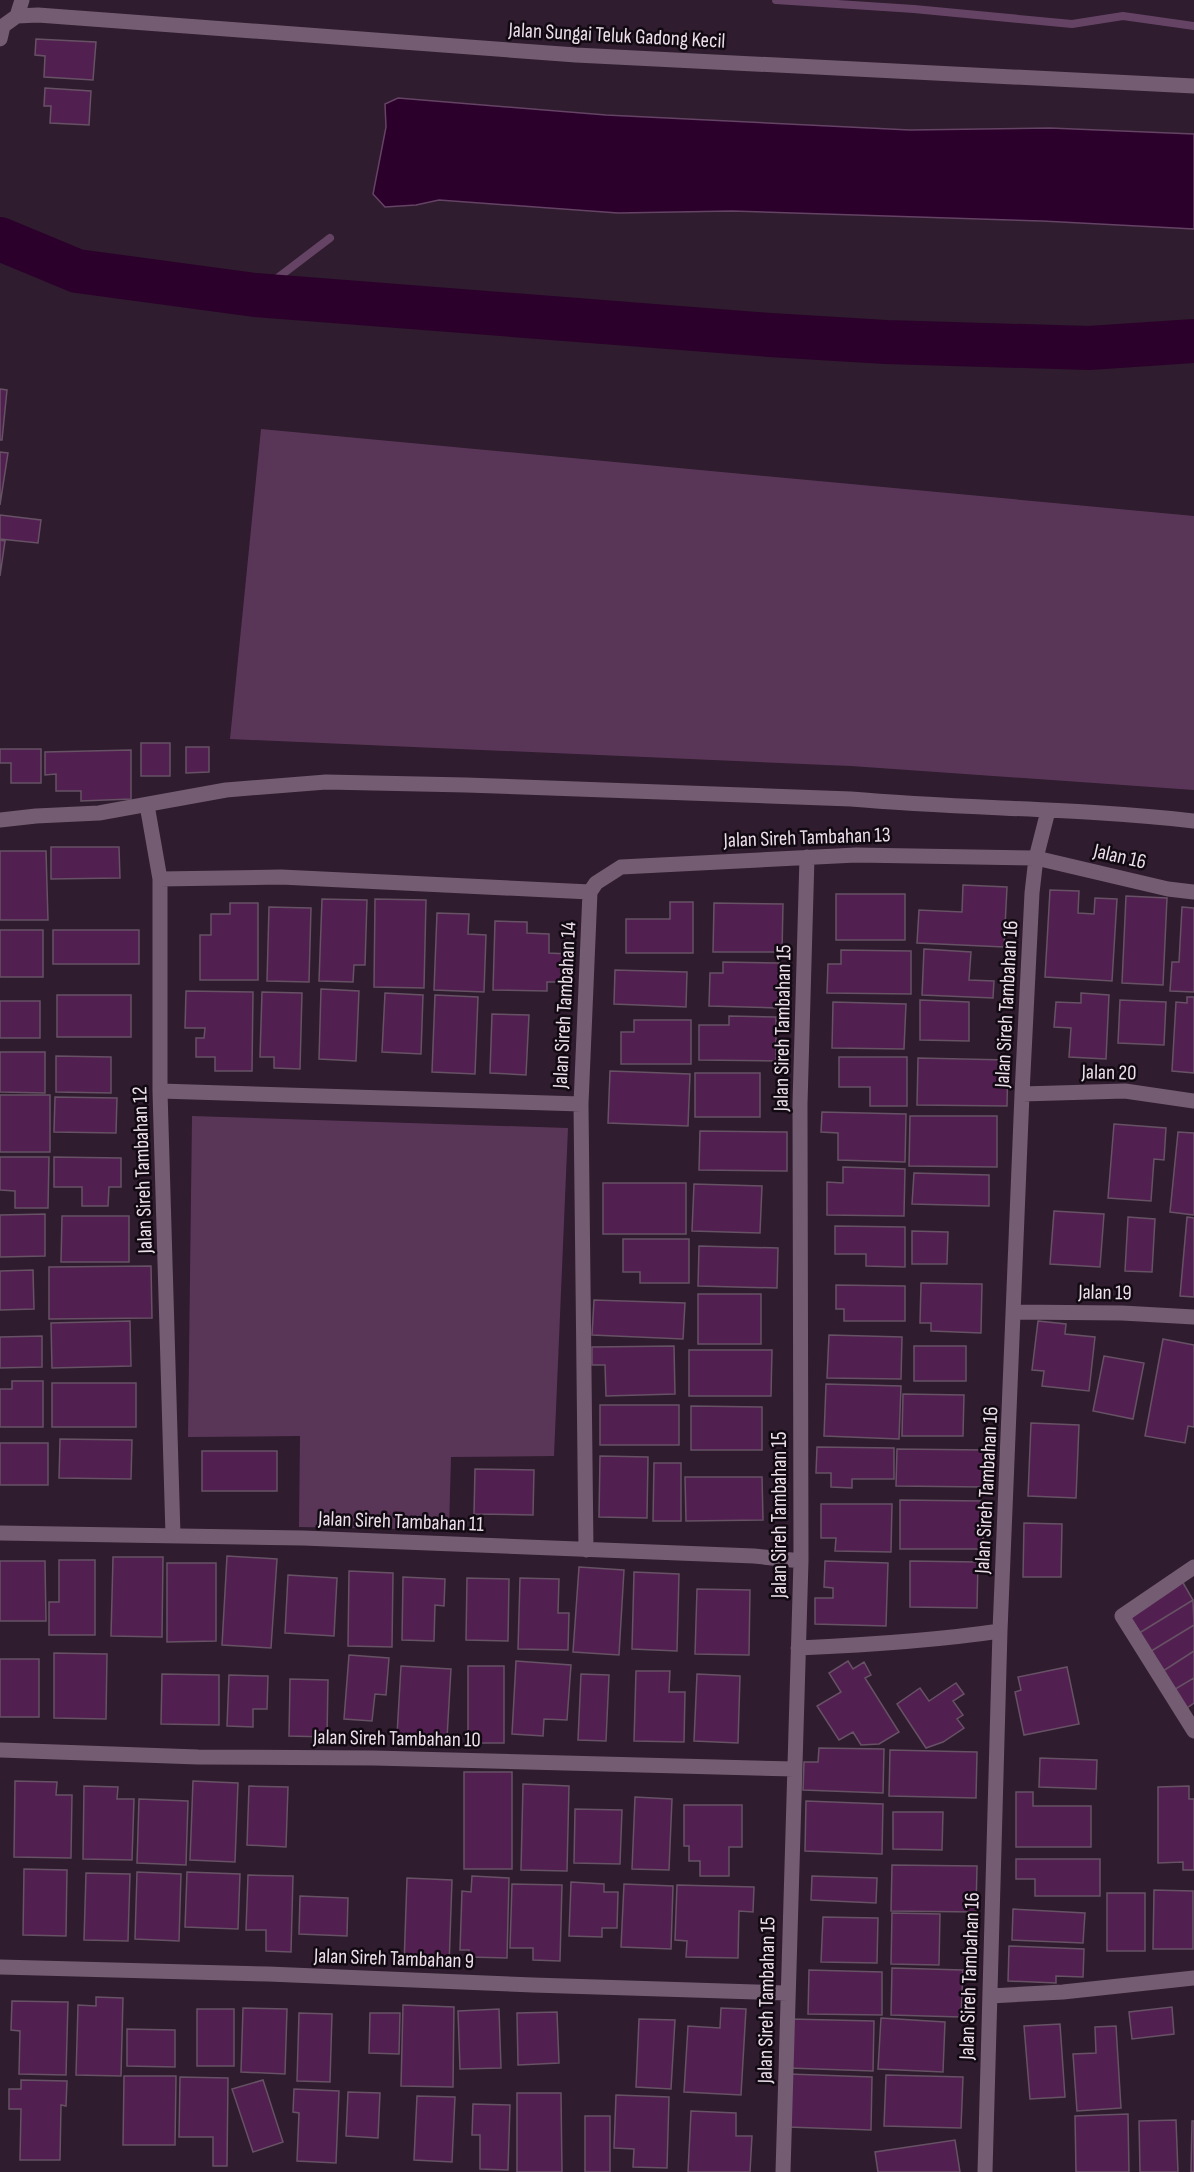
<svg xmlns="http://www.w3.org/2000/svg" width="1194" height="2172" font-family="'Sofia Sans Condensed',sans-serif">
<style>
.green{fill:#593657}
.water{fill:#2b002b;stroke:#654365;stroke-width:1.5}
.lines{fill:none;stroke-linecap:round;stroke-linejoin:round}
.stream{stroke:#654365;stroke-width:8}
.river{stroke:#2b002b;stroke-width:44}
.building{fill:#522050;stroke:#675165;stroke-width:1.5}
.minor{stroke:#745c72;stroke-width:15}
.labels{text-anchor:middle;stroke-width:5;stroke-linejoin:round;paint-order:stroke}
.street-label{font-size:21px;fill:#ecdfeb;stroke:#120a12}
</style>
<rect width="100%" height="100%" fill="#2f1c2e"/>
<path class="green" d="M 261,429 L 1194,516 L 1194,790 L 851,766 L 230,739 Z
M 192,1116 L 568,1128 L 554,1456 L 451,1457 L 449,1530 L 299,1527 L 300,1436 L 188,1437 Z"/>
<path class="water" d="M 398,98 L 606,115 L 910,130 L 1050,128 L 1194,134 L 1194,229 L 1042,221 L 732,211 L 618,213 L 439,200 L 416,205 L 385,207 L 373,194 L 386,127 L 385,104 Z"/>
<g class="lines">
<path class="stream" d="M 776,0 L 914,9 L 1072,24 L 1123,16 L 1194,26
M 255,295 L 330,238"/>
<path class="river" d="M 0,239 L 77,271 L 255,295 L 770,335 L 886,342 L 1089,348 L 1194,341"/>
</g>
<path class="building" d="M 36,39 L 96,42 L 93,80 L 44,77 L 45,56 L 35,55 Z
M 45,88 L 91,91 L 89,125 L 50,123 L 51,106 L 44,106 Z
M 0,389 L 7,390 L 2,440 L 0,440 Z
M 0,452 L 8,453 L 0,505 Z
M 0,515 L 41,520 L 38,543 L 0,539 Z
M 0,540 L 5,541 L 0,576 Z
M 141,743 L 170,743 L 170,776 L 141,776 Z
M 186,747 L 209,747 L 209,772 L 186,773 Z
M 0,749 L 41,749 L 41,783 L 11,783 L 11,763 L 0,763 Z
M 131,750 L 131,799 L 81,801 L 81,791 L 56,791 L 56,774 L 45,775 L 45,752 Z
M 51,847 L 119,847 L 120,878 L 51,879 Z
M 0,851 L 46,851 L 48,920 L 0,920 Z
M 963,885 L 1007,887 L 1004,947 L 917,943 L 919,910 L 962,912 Z
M 1050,890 L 1079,891 L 1078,913 L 1094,914 L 1095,898 L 1117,899 L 1112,981 L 1045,977 Z
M 836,894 L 905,894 L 905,940 L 836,940 Z
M 1126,896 L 1167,898 L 1163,985 L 1122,983 Z
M 322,899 L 367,900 L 365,965 L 354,965 L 353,982 L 319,981 Z
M 375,899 L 426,900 L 424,988 L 374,987 Z
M 670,902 L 693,902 L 693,953 L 626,953 L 626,919 L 670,919 Z
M 230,903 L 258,903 L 258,980 L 200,980 L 200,935 L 211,935 L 211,914 L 230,914 Z
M 714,903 L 783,904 L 782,952 L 713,952 Z
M 269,907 L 311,908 L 309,982 L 267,981 Z
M 1182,907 L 1194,908 L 1194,992 L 1170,991 L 1172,962 L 1179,962 Z
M 437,913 L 469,914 L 468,934 L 486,935 L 484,992 L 434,990 Z
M 495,921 L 527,922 L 527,933 L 549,934 L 549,953 L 569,954 L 568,982 L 547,982 L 547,991 L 493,990 Z
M 0,930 L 43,930 L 43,977 L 0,977 Z
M 53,930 L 139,930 L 139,964 L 53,964 Z
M 924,949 L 971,952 L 969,980 L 994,981 L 993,998 L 922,995 Z
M 841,950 L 911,951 L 911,994 L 827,993 L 828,964 L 841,964 Z
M 723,962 L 779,963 L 778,1008 L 709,1006 L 710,973 L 723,973 Z
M 615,970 L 687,972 L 686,1007 L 614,1004 Z
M 321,989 L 359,991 L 356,1061 L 319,1059 Z
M 186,991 L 253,992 L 252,1071 L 215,1071 L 215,1057 L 196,1057 L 196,1038 L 204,1038 L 205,1028 L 185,1028 Z
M 262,992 L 302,993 L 300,1069 L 274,1068 L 274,1057 L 260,1057 Z
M 385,993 L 423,995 L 421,1054 L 382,1052 Z
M 1081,993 L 1109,995 L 1106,1059 L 1069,1057 L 1071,1028 L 1054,1027 L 1056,1002 L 1081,1003 Z
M 57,995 L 131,995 L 131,1037 L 57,1037 Z
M 435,995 L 478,997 L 475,1074 L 432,1072 Z
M 1187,997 L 1194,997 L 1194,1073 L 1172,1071 L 1176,1002 L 1187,1003 Z
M 920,1000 L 969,1002 L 969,1041 L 920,1040 Z
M 1120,1000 L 1166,1002 L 1164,1045 L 1118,1043 Z
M 0,1001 L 40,1001 L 40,1038 L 0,1038 Z
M 833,1002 L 906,1004 L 904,1049 L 832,1048 Z
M 492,1014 L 529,1015 L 526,1075 L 490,1073 Z
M 729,1016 L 776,1017 L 776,1061 L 699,1060 L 699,1025 L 729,1025 Z
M 634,1020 L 691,1020 L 691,1064 L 621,1064 L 621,1032 L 634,1032 Z
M 0,1052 L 45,1052 L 45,1093 L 0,1092 Z
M 56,1056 L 111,1057 L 111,1093 L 56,1092 Z
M 839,1057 L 907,1057 L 907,1106 L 870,1106 L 870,1087 L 839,1087 Z
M 918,1058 L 1008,1060 L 1007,1106 L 917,1105 Z
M 610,1071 L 690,1074 L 688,1126 L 608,1123 Z
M 695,1073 L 760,1073 L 760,1117 L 695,1117 Z
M 0,1095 L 50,1095 L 50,1152 L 0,1152 Z
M 55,1097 L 117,1098 L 116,1133 L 54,1132 Z
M 822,1112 L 906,1114 L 905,1162 L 838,1160 L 838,1133 L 821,1132 Z
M 910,1116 L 997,1116 L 997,1167 L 909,1166 Z
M 1114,1124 L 1166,1128 L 1164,1160 L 1154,1159 L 1151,1201 L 1108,1198 Z
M 700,1131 L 787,1132 L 787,1171 L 699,1170 Z
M 1178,1132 L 1194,1133 L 1194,1215 L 1170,1212 Z
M 0,1157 L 49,1157 L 48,1208 L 15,1208 L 15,1191 L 0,1190 Z
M 54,1157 L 121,1158 L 121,1187 L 109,1187 L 108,1206 L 82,1206 L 82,1187 L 54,1187 Z
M 843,1167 L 905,1169 L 904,1216 L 827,1215 L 827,1182 L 843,1183 Z
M 914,1173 L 989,1175 L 989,1206 L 912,1204 Z
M 603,1183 L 686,1183 L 686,1234 L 603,1234 Z
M 694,1184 L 762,1186 L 760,1233 L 692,1231 Z
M 1054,1211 L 1104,1214 L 1100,1267 L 1050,1264 Z
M 45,1214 L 45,1256 L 0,1257 L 0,1215 Z
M 62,1216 L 129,1216 L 129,1262 L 61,1262 Z
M 1128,1217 L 1155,1219 L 1152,1272 L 1125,1271 Z
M 1187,1217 L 1194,1218 L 1194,1297 L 1180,1296 Z
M 835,1226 L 905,1227 L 905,1267 L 866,1266 L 866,1254 L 835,1254 Z
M 912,1231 L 948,1232 L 947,1264 L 912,1264 Z
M 623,1239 L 689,1239 L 689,1283 L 640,1283 L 640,1272 L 623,1272 Z
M 699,1246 L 778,1248 L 777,1288 L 698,1286 Z
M 151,1266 L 152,1318 L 49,1319 L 49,1267 Z
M 33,1270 L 34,1309 L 0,1310 L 0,1271 Z
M 921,1283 L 982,1284 L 981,1333 L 931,1331 L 931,1323 L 920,1323 Z
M 836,1285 L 905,1286 L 905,1321 L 844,1321 L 844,1309 L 836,1309 Z
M 698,1294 L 761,1294 L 761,1344 L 698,1344 Z
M 594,1300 L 685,1303 L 683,1339 L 592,1335 Z
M 130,1321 L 131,1366 L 52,1368 L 51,1323 Z
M 1038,1321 L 1066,1324 L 1065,1334 L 1095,1337 L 1089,1391 L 1042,1386 L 1044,1371 L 1032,1370 Z
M 829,1335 L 902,1337 L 901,1379 L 827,1378 Z
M 42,1336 L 42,1367 L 0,1368 L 0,1337 Z
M 1163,1339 L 1194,1345 L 1194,1427 L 1188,1426 L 1185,1443 L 1145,1436 Z
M 674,1346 L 675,1394 L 606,1396 L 605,1365 L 592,1365 L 592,1347 Z
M 914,1346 L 966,1346 L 966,1381 L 914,1381 Z
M 689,1350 L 772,1350 L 771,1396 L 689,1396 Z
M 1104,1356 L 1144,1363 L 1133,1419 L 1093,1411 Z
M 12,1381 L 43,1381 L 43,1427 L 0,1427 L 0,1389 L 12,1389 Z
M 52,1383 L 136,1383 L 136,1427 L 52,1427 Z
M 826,1384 L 901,1386 L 899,1439 L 824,1436 Z
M 903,1394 L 964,1395 L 963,1436 L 902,1436 Z
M 600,1405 L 679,1405 L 679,1445 L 600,1445 Z
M 691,1406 L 762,1407 L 762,1450 L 691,1450 Z
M 1031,1423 L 1079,1425 L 1076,1498 L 1028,1496 Z
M 60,1439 L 132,1440 L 131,1479 L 59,1478 Z
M 0,1443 L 48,1443 L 48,1485 L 0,1485 Z
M 817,1447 L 894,1448 L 894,1479 L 852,1479 L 852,1488 L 831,1487 L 831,1473 L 816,1473 Z
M 897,1449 L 984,1450 L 983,1487 L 896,1486 Z
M 202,1451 L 277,1451 L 277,1491 L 202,1491 Z
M 600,1456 L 648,1457 L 647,1518 L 599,1517 Z
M 654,1463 L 681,1463 L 681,1521 L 653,1521 Z
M 475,1469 L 534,1470 L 533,1515 L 474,1514 Z
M 685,1477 L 762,1477 L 763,1520 L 686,1521 Z
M 900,1500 L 983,1501 L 983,1549 L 900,1549 Z
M 821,1504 L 892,1504 L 891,1552 L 835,1551 L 836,1538 L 821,1538 Z
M 1024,1523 L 1062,1524 L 1061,1577 L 1023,1577 Z
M 227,1556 L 277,1559 L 271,1648 L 222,1645 Z
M 113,1557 L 163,1557 L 162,1637 L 111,1636 Z
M 59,1560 L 95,1560 L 95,1635 L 49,1635 L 49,1602 L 59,1602 Z
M 0,1561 L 45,1561 L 46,1621 L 0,1621 Z
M 825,1561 L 888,1563 L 886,1626 L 815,1624 L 815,1598 L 833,1598 L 833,1588 L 824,1587 Z
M 910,1561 L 978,1562 L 977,1608 L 910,1607 Z
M 167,1563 L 216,1563 L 216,1641 L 167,1642 Z
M 579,1567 L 624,1570 L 619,1655 L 573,1652 Z
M 349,1571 L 393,1573 L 392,1647 L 348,1646 Z
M 634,1572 L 679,1574 L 677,1651 L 632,1649 Z
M 288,1575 L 337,1578 L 334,1636 L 285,1633 Z
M 403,1577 L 445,1579 L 444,1606 L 435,1605 L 434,1641 L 402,1640 Z
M 467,1578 L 509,1579 L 508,1641 L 466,1640 Z
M 520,1578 L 559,1579 L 558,1613 L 569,1613 L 568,1650 L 518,1649 Z
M 1182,1581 L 1193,1600 L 1136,1635 L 1125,1616 Z
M 697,1589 L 750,1590 L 749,1655 L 695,1654 Z
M 1193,1600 L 1194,1625 L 1148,1653 L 1136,1635 Z
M 1194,1625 L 1194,1651 L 1160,1673 L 1148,1653 Z
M 1194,1651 L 1194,1678 L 1172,1691 L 1160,1673 Z
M 54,1653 L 107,1654 L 106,1719 L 54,1718 Z
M 349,1655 L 389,1658 L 386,1695 L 375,1694 L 372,1721 L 344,1719 Z
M 0,1659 L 39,1659 L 39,1717 L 0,1717 Z
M 516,1661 L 571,1665 L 567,1720 L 544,1719 L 543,1736 L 512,1734 Z
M 848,1661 L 853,1669 L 864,1662 L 871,1675 L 865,1678 L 899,1732 L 879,1744 L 861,1745 L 853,1732 L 839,1740 L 817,1706 L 841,1692 L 829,1673 Z
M 401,1666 L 451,1669 L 447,1738 L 397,1735 Z
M 468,1666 L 504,1666 L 504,1743 L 468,1743 Z
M 1067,1667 L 1079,1724 L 1024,1735 L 1015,1692 L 1021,1690 L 1018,1677 Z
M 636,1671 L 670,1671 L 669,1692 L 685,1692 L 684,1742 L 634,1741 Z
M 162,1674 L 219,1675 L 219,1725 L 161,1724 Z
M 581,1674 L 609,1675 L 606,1741 L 578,1740 Z
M 697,1674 L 740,1676 L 738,1743 L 694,1741 Z
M 229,1675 L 268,1676 L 267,1709 L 253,1709 L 253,1727 L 227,1726 Z
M 1194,1678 L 1194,1703 L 1184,1710 L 1172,1691 Z
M 290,1679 L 328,1680 L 327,1737 L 289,1736 Z
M 956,1683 L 964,1694 L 953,1701 L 963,1715 L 957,1719 L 964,1728 L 943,1742 L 926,1748 L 897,1704 L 920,1688 L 929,1701 Z
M 819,1748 L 884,1749 L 883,1793 L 803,1790 L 804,1762 L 818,1762 Z
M 890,1750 L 977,1752 L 976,1798 L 889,1796 Z
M 1040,1758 L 1097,1760 L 1096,1789 L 1039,1787 Z
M 464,1772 L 512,1772 L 512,1869 L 464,1869 Z
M 15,1781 L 57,1782 L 56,1795 L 72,1795 L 71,1858 L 14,1857 Z
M 193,1781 L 238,1783 L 235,1862 L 190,1860 Z
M 523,1784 L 569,1786 L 567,1871 L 521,1870 Z
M 84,1786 L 118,1787 L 117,1799 L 134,1799 L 132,1860 L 83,1859 Z
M 249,1786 L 288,1787 L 286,1847 L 247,1845 Z
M 1189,1786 L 1189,1799 L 1194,1799 L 1194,1870 L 1183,1870 L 1183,1862 L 1158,1863 L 1158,1787 Z
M 1016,1792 L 1033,1792 L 1033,1806 L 1091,1806 L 1091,1847 L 1016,1847 Z
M 635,1797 L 672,1799 L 669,1870 L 632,1869 Z
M 139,1799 L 188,1801 L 186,1865 L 137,1863 Z
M 806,1801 L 883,1804 L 882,1854 L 805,1851 Z
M 684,1805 L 742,1805 L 742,1847 L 729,1847 L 729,1876 L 700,1876 L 700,1861 L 689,1861 L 689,1846 L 684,1846 Z
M 575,1809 L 622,1810 L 620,1864 L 574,1863 Z
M 893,1812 L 943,1812 L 942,1850 L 893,1849 Z
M 1016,1859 L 1100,1859 L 1100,1896 L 1035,1896 L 1035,1879 L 1016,1879 Z
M 892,1865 L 977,1866 L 976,1912 L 891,1911 Z
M 24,1869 L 67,1870 L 66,1936 L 23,1935 Z
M 137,1872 L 181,1874 L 179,1941 L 135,1939 Z
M 187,1872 L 240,1874 L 238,1929 L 185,1927 Z
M 86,1873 L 130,1874 L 128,1941 L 84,1940 Z
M 248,1875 L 293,1876 L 291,1952 L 266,1951 L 266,1930 L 246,1930 Z
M 472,1876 L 509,1878 L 507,1958 L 469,1957 L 469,1950 L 460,1950 L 462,1891 L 471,1892 Z
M 812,1876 L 877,1878 L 876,1903 L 811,1900 Z
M 407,1878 L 452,1880 L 449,1967 L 404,1965 Z
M 571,1882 L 604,1884 L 604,1892 L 618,1892 L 617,1928 L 602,1928 L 602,1937 L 569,1936 Z
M 512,1884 L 562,1885 L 560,1961 L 533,1960 L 533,1948 L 510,1948 Z
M 624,1884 L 673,1886 L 671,1949 L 621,1947 Z
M 677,1885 L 754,1887 L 753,1912 L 739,1911 L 738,1958 L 686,1957 L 687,1941 L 675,1940 Z
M 1154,1890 L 1193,1891 L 1193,1949 L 1153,1949 Z
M 1107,1893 L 1145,1893 L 1145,1951 L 1107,1951 Z
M 300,1896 L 348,1898 L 347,1936 L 299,1934 Z
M 1013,1909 L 1085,1913 L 1083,1943 L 1012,1940 Z
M 892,1913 L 940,1914 L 939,1965 L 891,1964 Z
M 823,1917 L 878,1918 L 877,1963 L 821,1962 Z
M 1009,1946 L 1084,1949 L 1083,1977 L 1056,1976 L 1056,1983 L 1008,1981 Z
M 892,1968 L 963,1970 L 961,2017 L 891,2015 Z
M 809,1970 L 882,1972 L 882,2015 L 808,2014 Z
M 96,1997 L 123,1998 L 121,2076 L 76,2075 L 78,2005 L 96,2006 Z
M 12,2001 L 68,2002 L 66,2075 L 19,2074 L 20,2031 L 11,2030 Z
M 403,2005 L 454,2007 L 453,2087 L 401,2086 Z
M 1172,2007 L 1174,2034 L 1132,2039 L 1129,2012 Z
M 243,2008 L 287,2009 L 285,2074 L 241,2072 Z
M 721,2008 L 746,2009 L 741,2095 L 684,2092 L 688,2026 L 720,2028 Z
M 197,2009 L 234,2009 L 234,2066 L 197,2066 Z
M 499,2009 L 501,2068 L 460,2069 L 458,2011 Z
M 557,2012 L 559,2063 L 518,2065 L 517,2013 Z
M 299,2013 L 332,2014 L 330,2082 L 297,2081 Z
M 370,2013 L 400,2013 L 399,2054 L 369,2053 Z
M 881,2018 L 945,2022 L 943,2072 L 878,2069 Z
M 639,2019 L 675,2020 L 671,2089 L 636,2087 Z
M 790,2019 L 874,2021 L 873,2071 L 788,2068 Z
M 1060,2024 L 1065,2097 L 1030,2099 L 1024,2026 Z
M 1116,2026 L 1121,2108 L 1077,2111 L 1073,2054 L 1096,2053 L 1095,2027 Z
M 127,2029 L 175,2030 L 175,2067 L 127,2066 Z
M 789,2074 L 872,2077 L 871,2130 L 788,2127 Z
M 886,2075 L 963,2077 L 961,2128 L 884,2126 Z
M 124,2076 L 176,2076 L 175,2145 L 123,2145 Z
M 180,2077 L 228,2078 L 227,2166 L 213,2166 L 213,2137 L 179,2137 Z
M 21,2080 L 67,2081 L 66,2106 L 61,2105 L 60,2160 L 20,2160 L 21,2109 L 9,2109 L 9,2089 L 21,2089 Z
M 263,2080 L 283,2142 L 253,2152 L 232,2089 Z
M 294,2089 L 339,2091 L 336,2163 L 297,2161 L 299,2113 L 293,2112 Z
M 348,2092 L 380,2093 L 378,2138 L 346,2136 Z
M 517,2093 L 561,2093 L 562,2172 L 517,2172 Z
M 616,2095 L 669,2097 L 667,2168 L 633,2167 L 634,2149 L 614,2148 Z
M 417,2096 L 455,2097 L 452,2162 L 414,2160 Z
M 473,2104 L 510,2105 L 508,2170 L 480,2169 L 480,2135 L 472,2135 Z
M 691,2111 L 736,2113 L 736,2136 L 752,2136 L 750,2172 L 688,2172 Z
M 1128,2114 L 1129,2172 L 1076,2172 L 1075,2116 Z
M 585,2116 L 610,2116 L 610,2172 L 585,2172 Z
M 1176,2120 L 1178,2172 L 1140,2172 L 1139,2121 Z
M 1192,2121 L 1194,2121 L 1194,2172 L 1191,2172 Z
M 955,2140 L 960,2172 L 878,2172 L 875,2152 Z"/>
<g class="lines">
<path class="minor" d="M 17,16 L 22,0
M 0,39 L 3,26 L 17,16 L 38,15 L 576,55 L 1194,86
M 147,805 L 160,879 L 160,1091 L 173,1535
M 0,820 L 36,816 L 99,813 L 226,790 L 326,782 L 466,785 L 851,799 C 965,809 1080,808 1194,821
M 160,879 L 281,877 L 590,892
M 590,892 L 596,883 L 621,867 L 856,855 L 1036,858 L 1168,889 L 1194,892
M 160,1091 L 581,1104
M 1022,1094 L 1125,1091 L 1194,1101
M 1015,1312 L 1122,1313 L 1194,1317
M 0,1533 L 303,1538 L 754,1556 L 801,1561
M 586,1550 L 581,1104 L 590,892
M 1194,1567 L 1122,1616 L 1194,1731
M 798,1648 C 866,1645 933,1641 1000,1631
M 0,1750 L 198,1757 L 374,1758 L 794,1769
M 0,1967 L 268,1974 L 533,1985 L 787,1993
M 990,1996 L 1063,1992 L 1194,1978
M 783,2172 L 801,1561 L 800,1104 L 807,857
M 985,2172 L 1000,1631 L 1022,1094 L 1032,893 L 1036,858 L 1048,811"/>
</g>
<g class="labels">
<g class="street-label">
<text transform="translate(617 35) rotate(3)" y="7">Jalan Sungai Teluk Gadong Kecil</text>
<text transform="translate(807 837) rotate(-2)" y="7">Jalan Sireh Tambahan 13</text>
<text transform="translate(1120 856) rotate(13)" y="7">Jalan 16</text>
<text transform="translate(1006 1004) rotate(-87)" y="7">Jalan Sireh Tambahan 16</text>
<text transform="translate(564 1005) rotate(-87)" y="7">Jalan Sireh Tambahan 14</text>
<text transform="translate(782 1028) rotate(-89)" y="7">Jalan Sireh Tambahan 15</text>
<text transform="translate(1109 1072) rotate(1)" y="7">Jalan 20</text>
<text transform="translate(142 1170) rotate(-92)" y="7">Jalan Sireh Tambahan 12</text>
<text transform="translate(1105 1292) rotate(1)" y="7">Jalan 19</text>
<text transform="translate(986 1490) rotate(-87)" y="7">Jalan Sireh Tambahan 16</text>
<text transform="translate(779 1515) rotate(-90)" y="7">Jalan Sireh Tambahan 15</text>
<text transform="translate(401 1521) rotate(2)" y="7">Jalan Sireh Tambahan 11</text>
<text transform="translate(397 1738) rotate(1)" y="7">Jalan Sireh Tambahan 10</text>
<text transform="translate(394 1958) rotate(2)" y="7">Jalan Sireh Tambahan 9</text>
<text transform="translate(969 1976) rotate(-88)" y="7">Jalan Sireh Tambahan 16</text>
<text transform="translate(766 2000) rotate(-89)" y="7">Jalan Sireh Tambahan 15</text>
</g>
</g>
</svg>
